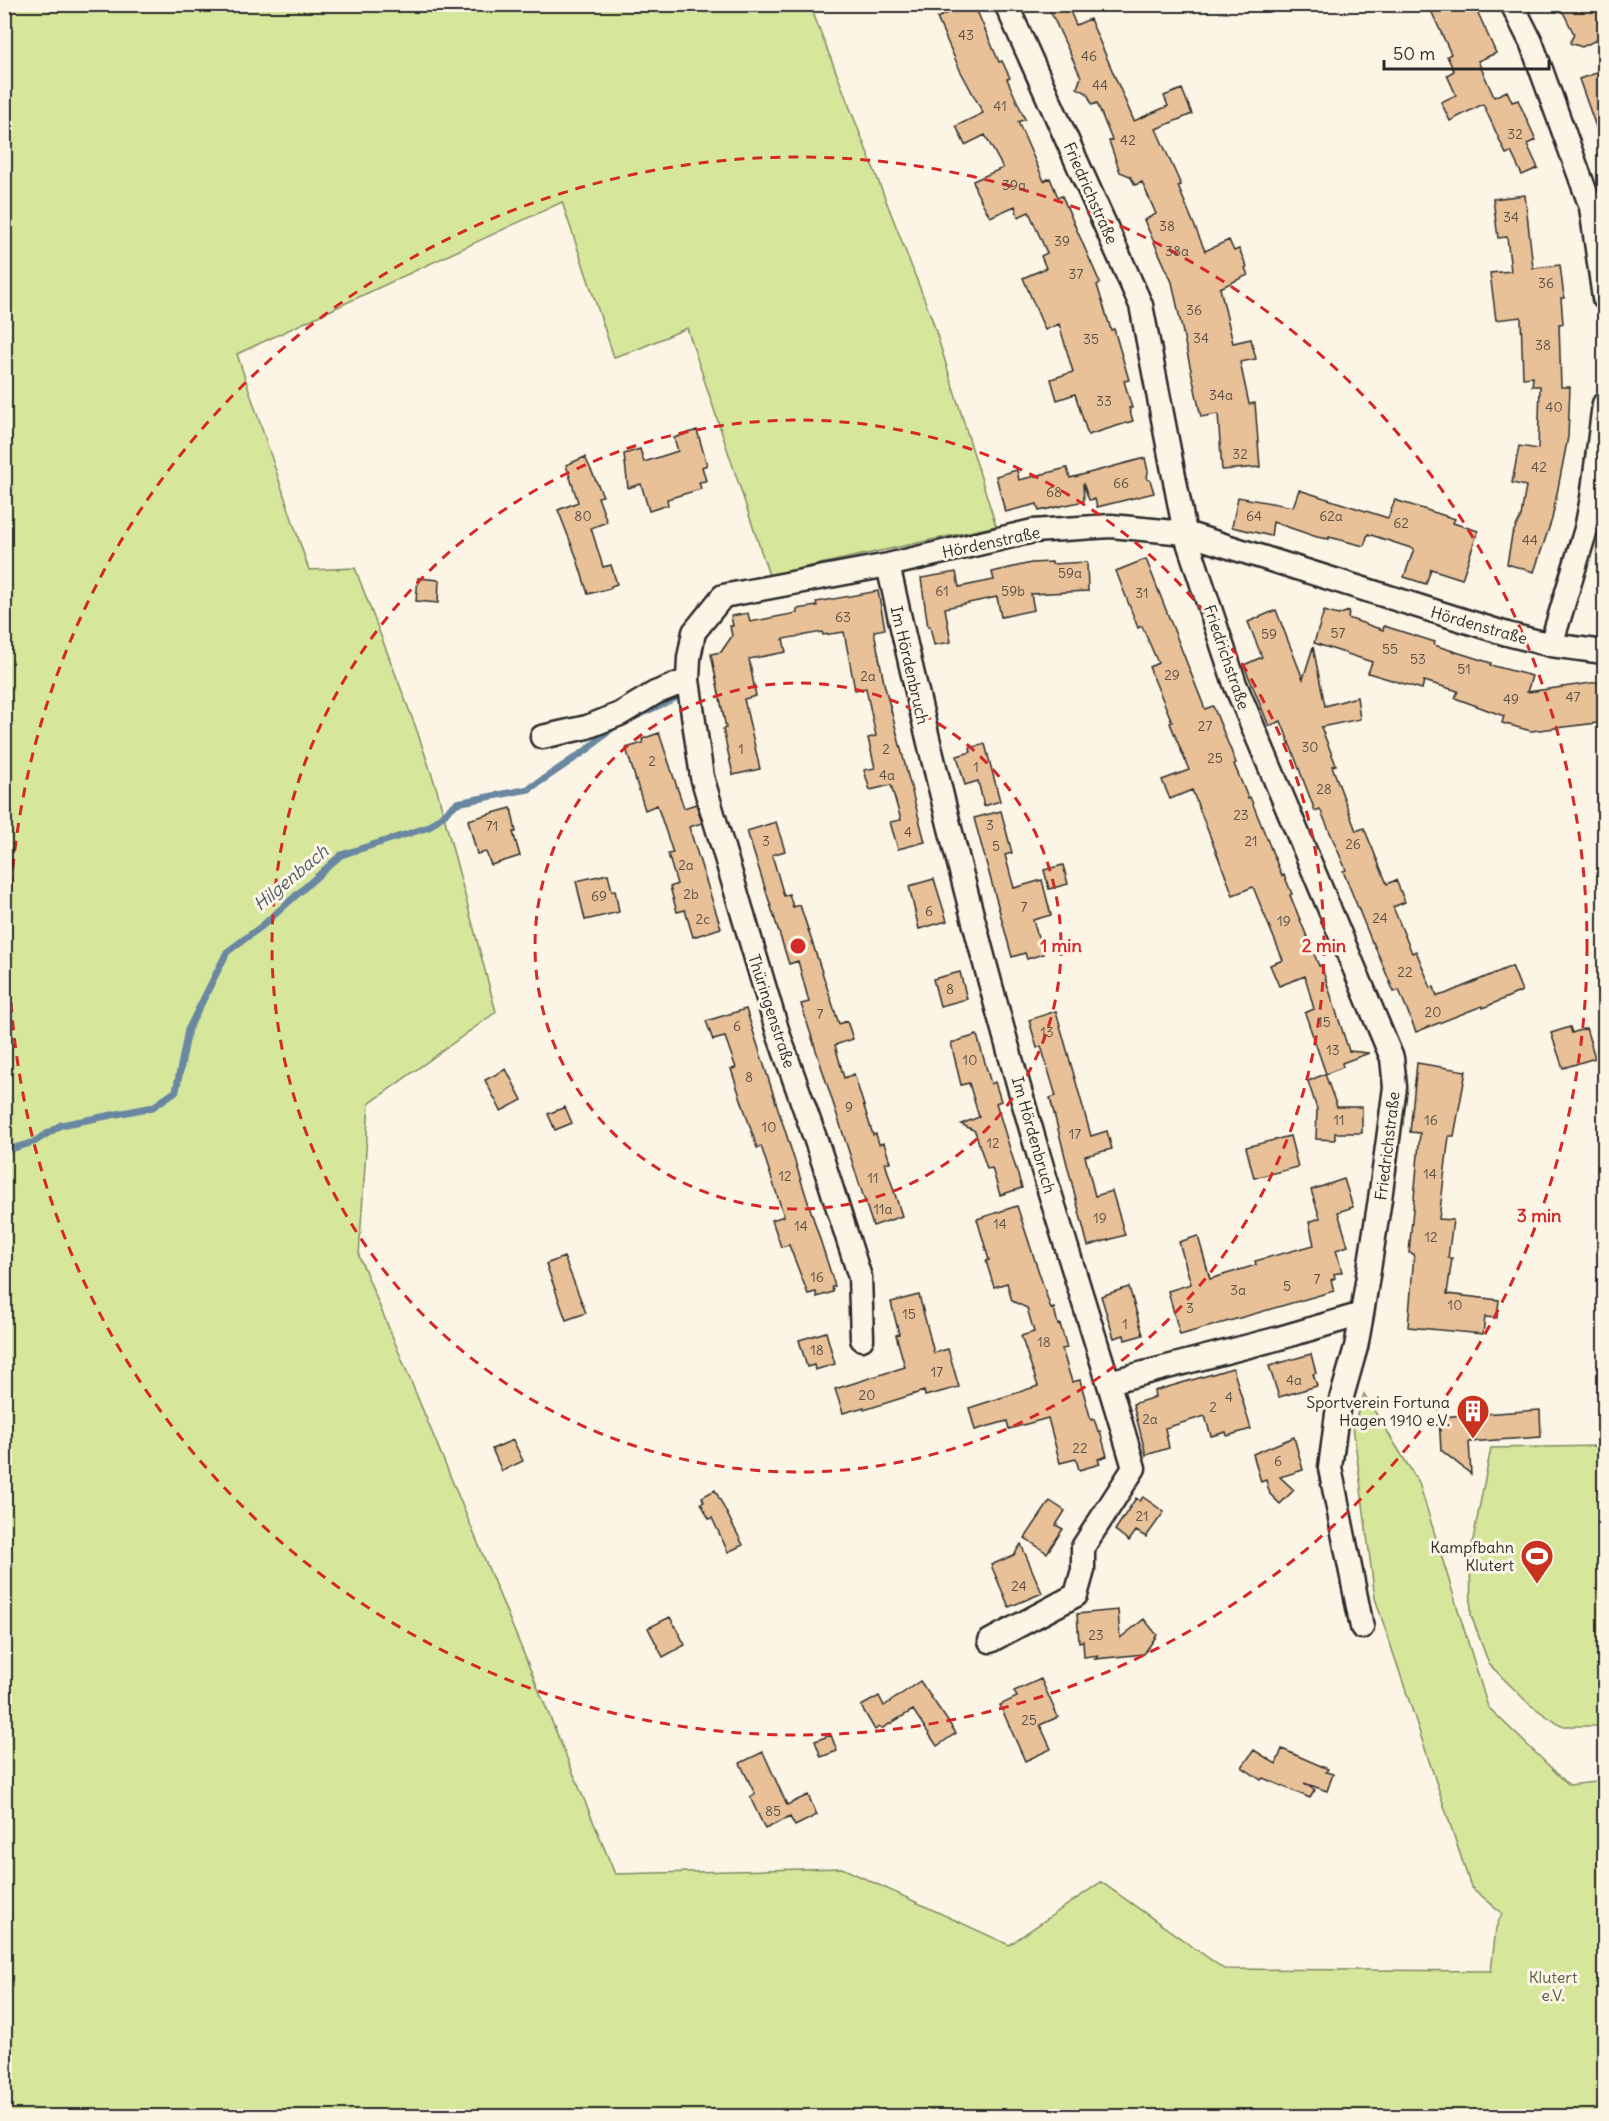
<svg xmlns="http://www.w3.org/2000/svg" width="1609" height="2121" font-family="Delius,sans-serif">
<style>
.green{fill:#d6e79b;stroke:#808963;stroke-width:1.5}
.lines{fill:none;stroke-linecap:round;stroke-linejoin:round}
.stream{stroke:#6987a1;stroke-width:7}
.building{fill:#e8c198;stroke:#2b2b2b;stroke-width:1.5}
.street-casing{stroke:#2b2b2b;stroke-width:27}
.street{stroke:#fcf5e5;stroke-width:22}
.ring{fill:none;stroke:#d62828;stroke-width:3;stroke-dasharray:10 8}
.labels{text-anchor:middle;stroke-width:6;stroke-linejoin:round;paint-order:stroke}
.number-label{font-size:14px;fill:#5a5046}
.street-label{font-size:16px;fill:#2b2b2b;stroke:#fcf5e5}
.poi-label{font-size:16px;fill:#2b2b2b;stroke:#fcf5e5;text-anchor:end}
.park-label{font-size:16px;fill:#565a47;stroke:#fcf5e5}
.water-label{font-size:18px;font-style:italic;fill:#4a5966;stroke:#fcf5e5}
.centre{fill:#d62828;stroke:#fcf5e5;stroke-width:3}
.ring-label{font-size:18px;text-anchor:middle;font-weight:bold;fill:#d62828;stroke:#fcf5e5;stroke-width:6;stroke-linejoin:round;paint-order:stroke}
</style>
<rect width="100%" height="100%" fill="#fcf5e5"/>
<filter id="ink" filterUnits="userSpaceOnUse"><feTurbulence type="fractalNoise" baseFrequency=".0167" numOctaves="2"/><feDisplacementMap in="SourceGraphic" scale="12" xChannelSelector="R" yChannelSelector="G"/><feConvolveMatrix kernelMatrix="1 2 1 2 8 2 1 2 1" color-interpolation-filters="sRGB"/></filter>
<g filter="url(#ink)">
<path class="green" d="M 5,4 L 810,5 L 932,319 L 996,526 L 769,575 L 687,328 L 638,349 L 614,357 L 562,202 L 237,354 L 309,570 L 355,568 L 416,728 L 437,790 L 496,1012 L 369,1104 L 359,1256 L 615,1874 L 842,1868 L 1009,1945 L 1101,1882 L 1224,1969 L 1491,1971 L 1496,1928 L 1502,1913 L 1471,1887 L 1375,1598 L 1353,1426 L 1364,1394 L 1419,1483 L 1488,1707 L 1569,1785 L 1604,1781 L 1604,2116 L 5,2116 Z
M 1604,1446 L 1604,1726 L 1561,1726 L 1529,1704 L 1489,1664 L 1471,1615 L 1470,1555 L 1491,1448 Z"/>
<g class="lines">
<path class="stream" d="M 638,715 L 675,698
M 4,1151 L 34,1142 L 61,1125 L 153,1107 L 176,1091 L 188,1030 L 227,952 L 262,926 L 341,855 L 429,827 L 457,803 L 529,789 L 588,749 L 612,728"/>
</g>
<path class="building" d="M 949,4 L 974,4 L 999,62 L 1002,61 L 1010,78 L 1007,79 L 1025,119 L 1018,122 L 1044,181 L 1050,178 L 1058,197 L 1062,196 L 1100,283 L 1097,285 L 1111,330 L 1114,329 L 1129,380 L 1124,381 L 1132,408 L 1129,408 L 1133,421 L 1088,435 L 1075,394 L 1057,400 L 1051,379 L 1073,372 L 1059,324 L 1045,330 L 1023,278 L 1046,268 L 1041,256 L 1047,253 L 1029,212 L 1018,217 L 1015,206 L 990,217 L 976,191 L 973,181 L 1003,168 L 985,135 L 965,145 L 956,126 L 983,113 L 960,70 L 937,18 L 952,11 Z
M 1047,4 L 1067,4 L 1076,25 L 1090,19 L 1134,121 L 1168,106 L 1164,96 L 1182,89 L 1192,114 L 1156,129 L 1181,185 L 1178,186 L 1205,251 L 1229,240 L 1234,251 L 1239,249 L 1247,267 L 1245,268 L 1248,275 L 1220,288 L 1233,343 L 1251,339 L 1256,359 L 1240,362 L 1249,404 L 1255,403 L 1260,467 L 1222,470 L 1218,414 L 1201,417 L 1172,282 L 1144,220 L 1156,214 L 1142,182 L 1135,185 L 1130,176 L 1120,172 L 1109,141 L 1112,140 L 1097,103 L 1092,105 L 1087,93 L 1077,88 L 1081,77 Z
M 1428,4 L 1474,4 L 1496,53 L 1478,61 L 1494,97 L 1507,91 L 1512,102 L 1518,100 L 1536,140 L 1527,144 L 1538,168 L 1522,175 L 1511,152 L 1506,154 L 1483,104 L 1450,121 L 1441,102 L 1456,95 L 1447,75 L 1454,71 L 1447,56 L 1451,54 Z
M 1559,4 L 1597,4 L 1605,21 L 1605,36 L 1582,47 L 1570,43 L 1574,34 Z
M 1605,70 L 1605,144 L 1602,144 L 1579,79 Z
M 1525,195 L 1533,268 L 1560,265 L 1564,298 L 1561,298 L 1563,324 L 1559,324 L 1561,387 L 1570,387 L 1568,437 L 1552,519 L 1534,572 L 1507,564 L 1512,535 L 1521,516 L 1526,486 L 1512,483 L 1519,446 L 1538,449 L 1540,386 L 1532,386 L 1533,377 L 1523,378 L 1521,317 L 1496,320 L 1490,273 L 1511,271 L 1507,237 L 1498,238 L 1493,199 Z
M 697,430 L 707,465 L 702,467 L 706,481 L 699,482 L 701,489 L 667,499 L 668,505 L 649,511 L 641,484 L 628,488 L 624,454 L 640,449 L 644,462 L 678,451 L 674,438 Z
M 585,457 L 603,496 L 598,497 L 607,522 L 591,528 L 603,567 L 611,565 L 617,584 L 611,586 L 611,588 L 588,594 L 576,556 L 558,510 L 578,502 L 566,465 Z
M 1145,458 L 1148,471 L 1147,479 L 1150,480 L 1154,493 L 1097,507 L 1095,499 L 1089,500 L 1083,483 L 1084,501 L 1039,511 L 1037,504 L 1005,512 L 996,476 L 1017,470 L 1019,480 L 1067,468 L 1070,478 Z
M 1299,490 L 1388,518 L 1395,500 L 1455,519 L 1453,523 L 1478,531 L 1462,579 L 1431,569 L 1426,584 L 1404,577 L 1414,549 L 1368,534 L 1364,546 L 1329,537 L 1329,539 L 1317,537 L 1273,522 L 1271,536 L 1232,527 L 1238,497 L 1293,507 Z
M 1146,559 L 1205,709 L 1213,706 L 1236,763 L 1234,764 L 1248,798 L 1250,797 L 1282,876 L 1284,875 L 1292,894 L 1290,895 L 1319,966 L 1321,965 L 1349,1051 L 1369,1053 L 1342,1063 L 1343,1067 L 1326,1074 L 1305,1013 L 1314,1009 L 1305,976 L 1279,986 L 1270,965 L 1283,960 L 1253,887 L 1233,895 L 1192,790 L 1170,799 L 1162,780 L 1189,770 L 1170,723 L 1172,722 L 1149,667 L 1158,663 L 1142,626 L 1138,628 L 1116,571 Z
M 1052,562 L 1052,564 L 1087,562 L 1088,591 L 1031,594 L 1034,610 L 1001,617 L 997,597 L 945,608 L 951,642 L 934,645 L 930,626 L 928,627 L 921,578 L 956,572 L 959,587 L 994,580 L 992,572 L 1031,563 Z
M 418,578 L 439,580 L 438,603 L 416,601 Z
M 878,591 L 885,629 L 874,631 L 884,683 L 925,842 L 898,849 L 890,822 L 901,820 L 891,785 L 870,790 L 864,770 L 875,768 L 868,738 L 876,736 L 866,688 L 855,690 L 844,632 L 823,635 L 822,632 L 783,639 L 786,652 L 749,659 L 756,696 L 744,699 L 760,769 L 733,775 L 723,729 L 726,728 L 711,654 L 721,652 L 732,636 L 730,626 L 733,626 L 731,616 L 748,613 L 750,622 L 797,613 L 797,609 L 817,606 L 816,602 Z
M 1276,610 L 1303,679 L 1313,647 L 1325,706 L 1357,697 L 1360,719 L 1321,727 L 1336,765 L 1332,766 L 1356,831 L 1364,828 L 1387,884 L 1396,880 L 1405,902 L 1393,907 L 1412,953 L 1416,951 L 1431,988 L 1434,987 L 1437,996 L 1445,994 L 1512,966 L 1522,991 L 1483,1008 L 1482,1006 L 1416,1032 L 1399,990 L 1394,992 L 1373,942 L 1372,942 L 1343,871 L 1346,870 L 1320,809 L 1315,811 L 1281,721 L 1269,726 L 1244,665 L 1262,657 L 1248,622 Z
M 1324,611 L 1338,615 L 1349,611 L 1348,618 L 1383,630 L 1384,626 L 1435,642 L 1434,645 L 1491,663 L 1490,665 L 1532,676 L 1527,692 L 1605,681 L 1605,722 L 1531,731 L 1502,723 L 1504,716 L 1455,698 L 1458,691 L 1424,681 L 1422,689 L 1368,673 L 1372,662 L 1314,643 Z
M 659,733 L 684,808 L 696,804 L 702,823 L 689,827 L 721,928 L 693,937 L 685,910 L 677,912 L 670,887 L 677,884 L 668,854 L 673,853 L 657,805 L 645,810 L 626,748 L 643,743 L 642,739 Z
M 985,744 L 1000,801 L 984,806 L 978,781 L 965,785 L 957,756 L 971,752 L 970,748 Z
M 511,808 L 516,832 L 513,832 L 520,856 L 491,865 L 486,852 L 477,854 L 468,820 Z
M 1001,811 L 1012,853 L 1005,855 L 1014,888 L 1042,880 L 1051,915 L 1033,920 L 1043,954 L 1027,959 L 1025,953 L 1012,957 L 974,818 Z
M 776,822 L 785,851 L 772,855 L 784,896 L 789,894 L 793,907 L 800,905 L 839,1024 L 847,1021 L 853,1039 L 835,1045 L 844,1078 L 854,1074 L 873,1135 L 876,1134 L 879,1144 L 884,1143 L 890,1162 L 885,1163 L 902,1216 L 873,1226 L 801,1004 L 809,1002 L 798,961 L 789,964 L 747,831 Z
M 1063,865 L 1068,884 L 1049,889 L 1044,870 Z
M 608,874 L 612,891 L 615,890 L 619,912 L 585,920 L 576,881 Z
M 934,879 L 947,921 L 919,929 L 909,886 Z
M 960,972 L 967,999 L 940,1006 L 933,979 Z
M 746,1009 L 835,1286 L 832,1287 L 833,1292 L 817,1297 L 816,1292 L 808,1294 L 789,1245 L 781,1247 L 772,1220 L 784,1216 L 761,1146 L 757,1148 L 731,1069 L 736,1068 L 725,1037 L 713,1040 L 706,1021 Z
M 1056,1011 L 1091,1136 L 1107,1131 L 1112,1149 L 1085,1156 L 1095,1196 L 1112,1191 L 1125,1235 L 1088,1246 L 1050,1098 L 1056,1096 L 1041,1046 L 1037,1048 L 1029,1020 Z
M 1570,1027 L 1572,1033 L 1586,1028 L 1595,1058 L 1563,1068 L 1551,1033 Z
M 977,1035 L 991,1084 L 995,1082 L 1001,1101 L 996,1103 L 1022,1188 L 1000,1195 L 992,1168 L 987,1169 L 975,1131 L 961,1124 L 979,1117 L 969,1083 L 961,1085 L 951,1043 Z
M 1417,1063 L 1466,1071 L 1454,1136 L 1449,1136 L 1439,1219 L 1453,1220 L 1448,1258 L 1452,1258 L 1447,1294 L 1499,1300 L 1497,1318 L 1485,1317 L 1483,1334 L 1408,1327 L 1414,1254 L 1409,1253 L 1420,1133 L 1410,1132 Z
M 506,1069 L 522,1100 L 501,1111 L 485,1080 Z
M 1325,1074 L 1337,1107 L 1362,1107 L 1362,1133 L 1335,1133 L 1335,1140 L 1316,1139 L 1317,1109 L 1308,1081 Z
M 565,1107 L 572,1123 L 555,1130 L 548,1114 Z
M 1290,1136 L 1298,1167 L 1254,1178 L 1246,1147 Z
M 1344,1179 L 1353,1207 L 1338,1212 L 1348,1246 L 1336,1250 L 1342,1272 L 1334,1274 L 1335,1278 L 1331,1280 L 1334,1291 L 1180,1335 L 1168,1291 L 1191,1284 L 1179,1242 L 1198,1236 L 1210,1279 L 1256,1265 L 1255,1261 L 1314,1245 L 1309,1222 L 1320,1218 L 1311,1190 Z
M 1017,1206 L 1051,1309 L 1054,1308 L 1058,1325 L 1060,1324 L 1067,1348 L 1062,1349 L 1072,1382 L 1080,1380 L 1091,1420 L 1094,1419 L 1098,1431 L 1100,1431 L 1107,1456 L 1098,1459 L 1100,1464 L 1079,1470 L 1076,1459 L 1060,1463 L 1048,1418 L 1009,1429 L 1007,1421 L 975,1430 L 969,1408 L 1038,1386 L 1021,1336 L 1034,1332 L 1027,1308 L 1012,1301 L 1007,1283 L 994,1287 L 986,1261 L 989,1260 L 977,1219 Z
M 564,1257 L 586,1313 L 566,1320 L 546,1264 Z
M 1129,1287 L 1143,1335 L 1125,1340 L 1124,1335 L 1114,1338 L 1101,1296 Z
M 919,1295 L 934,1353 L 948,1349 L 959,1387 L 925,1396 L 924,1391 L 864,1410 L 864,1407 L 843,1413 L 835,1389 L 905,1367 L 896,1335 L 899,1334 L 891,1302 Z
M 826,1332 L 835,1364 L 815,1370 L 814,1365 L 807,1367 L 799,1340 Z
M 1311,1354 L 1316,1373 L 1313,1374 L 1317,1386 L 1279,1397 L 1269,1366 Z
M 1233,1368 L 1251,1429 L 1227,1436 L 1226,1432 L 1211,1436 L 1205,1416 L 1165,1428 L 1169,1448 L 1146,1455 L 1133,1404 L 1155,1397 L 1154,1391 Z
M 1540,1410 L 1541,1437 L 1469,1442 L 1471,1474 L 1441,1450 L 1439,1417 Z
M 1294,1437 L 1303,1470 L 1280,1477 L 1294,1490 L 1280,1504 L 1270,1494 L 1266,1480 L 1261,1482 L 1253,1454 Z
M 513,1440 L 523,1461 L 502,1471 L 492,1449 Z
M 715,1490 L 743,1545 L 728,1552 L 712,1518 L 709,1519 L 701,1503 L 704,1502 L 702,1497 Z
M 1143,1497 L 1164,1512 L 1146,1537 L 1136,1531 L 1129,1541 L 1115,1530 L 1136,1498 L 1140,1501 Z
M 1050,1501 L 1065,1511 L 1056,1525 L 1063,1529 L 1047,1553 L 1025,1538 Z
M 1021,1544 L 1042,1593 L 1009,1607 L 991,1565 L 1014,1555 Z
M 1118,1610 L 1120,1638 L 1144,1619 L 1157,1635 L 1144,1654 L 1095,1659 L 1099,1655 L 1084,1657 L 1083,1641 L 1079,1642 L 1077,1614 Z
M 670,1617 L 685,1645 L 663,1657 L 648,1628 Z
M 1041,1679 L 1058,1717 L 1040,1725 L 1051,1749 L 1025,1761 L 1000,1705 L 1017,1697 L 1014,1691 Z
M 920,1681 L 956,1733 L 937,1746 L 913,1710 L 881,1729 L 879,1727 L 875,1730 L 861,1706 L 879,1696 L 884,1706 Z
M 831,1735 L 837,1751 L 821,1757 L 815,1741 Z
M 1282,1749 L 1328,1769 L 1326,1772 L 1333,1774 L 1327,1791 L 1304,1783 L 1315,1790 L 1310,1798 L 1263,1778 L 1261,1780 L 1242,1767 L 1254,1750 L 1276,1764 Z
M 763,1752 L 787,1805 L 808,1795 L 817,1815 L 795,1826 L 790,1817 L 765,1829 L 750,1797 L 755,1794 L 740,1763 Z"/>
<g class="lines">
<g class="street-casing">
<path id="street" d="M 1006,4 L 1141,305 L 1185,533 L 1235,684 L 1392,1058 L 1395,1087 L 1380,1199 L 1362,1314 L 1356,1347 L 1337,1414 L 1330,1468 L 1362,1627
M 1512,4 L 1531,42 L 1591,207 L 1604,298
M 888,565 C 933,768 984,971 1043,1170 C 1073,1270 1105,1368 1134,1468 L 1083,1547 L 1083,1570 L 1076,1595 L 990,1641
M 1551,645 L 1586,529 L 1592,498 L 1604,404
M 542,737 L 587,727 L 620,714 L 655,693 L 688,680
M 862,1339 L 860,1277 L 820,1152 L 779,1036 L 702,777 L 688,680 L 689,658 L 694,632 L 723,596 L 888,565 L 1033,531 L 1111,526 L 1185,533 L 1507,634 L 1551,645 L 1604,652
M 1109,1382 L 1276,1339 L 1362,1314"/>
</g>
<use href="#street" class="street"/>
</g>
</g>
<g class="ring">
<circle cx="798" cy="946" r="263"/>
<circle cx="798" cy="946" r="526"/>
<circle cx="798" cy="946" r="789"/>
</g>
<defs>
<g id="building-pin" transform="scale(1.725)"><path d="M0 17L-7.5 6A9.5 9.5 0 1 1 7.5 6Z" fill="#c8321e" stroke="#fcf5e5"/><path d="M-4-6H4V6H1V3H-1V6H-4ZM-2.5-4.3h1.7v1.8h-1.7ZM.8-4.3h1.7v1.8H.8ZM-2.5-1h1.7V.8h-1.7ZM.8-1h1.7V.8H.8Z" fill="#fff"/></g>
<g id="stadium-pin" transform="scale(1.725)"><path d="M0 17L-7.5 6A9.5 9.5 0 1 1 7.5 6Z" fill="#c8321e" stroke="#fcf5e5"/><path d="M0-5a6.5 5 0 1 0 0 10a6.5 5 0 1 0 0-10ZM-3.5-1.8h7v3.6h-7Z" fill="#fff"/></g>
</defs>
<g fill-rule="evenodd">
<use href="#building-pin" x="1473" y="1411"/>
<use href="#stadium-pin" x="1537" y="1556"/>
</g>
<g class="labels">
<g class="number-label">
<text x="966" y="40">43</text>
<text x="1089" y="61">46</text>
<text x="1100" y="90">44</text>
<text x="1000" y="111">41</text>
<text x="1515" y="139">32</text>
<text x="1128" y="145">42</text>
<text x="1014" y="190">39a</text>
<text x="1511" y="222">34</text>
<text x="1167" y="231">38</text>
<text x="1062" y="246">39</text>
<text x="1177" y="256">38a</text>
<text x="1076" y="279">37</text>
<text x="1546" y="288">36</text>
<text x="1194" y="315">36</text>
<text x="1201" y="343">34</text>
<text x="1091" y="344">35</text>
<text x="1543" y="350">38</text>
<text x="1221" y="400">34a</text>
<text x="1104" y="406">33</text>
<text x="1554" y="412">40</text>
<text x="1240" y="459">32</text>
<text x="1539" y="472">42</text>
<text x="1121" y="488">66</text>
<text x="1054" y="497">68</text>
<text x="583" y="521">80</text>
<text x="1254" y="521">64</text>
<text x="1331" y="521">62a</text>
<text x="1401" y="528">62</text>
<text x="1530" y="545">44</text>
<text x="1070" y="578">59a</text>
<text x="942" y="596">61</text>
<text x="1013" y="596">59b</text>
<text x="1142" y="598">31</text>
<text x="843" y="622">63</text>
<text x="1338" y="638">57</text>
<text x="1269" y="639">59</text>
<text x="1390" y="654">55</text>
<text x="1418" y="664">53</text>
<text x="1464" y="674">51</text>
<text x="1172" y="680">29</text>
<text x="868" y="681">2a</text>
<text x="1573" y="702">47</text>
<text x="1511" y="704">49</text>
<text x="1205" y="731">27</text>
<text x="1310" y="752">30</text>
<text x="741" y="754">1</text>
<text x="886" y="754">2</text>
<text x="1215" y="763">25</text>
<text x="652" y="766">2</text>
<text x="976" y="772">1</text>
<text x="887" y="780">4a</text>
<text x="1324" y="794">28</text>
<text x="1241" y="820">23</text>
<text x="990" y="830">3</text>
<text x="492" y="831">71</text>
<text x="908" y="837">4</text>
<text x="766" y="846">3</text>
<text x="1251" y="846">21</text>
<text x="1353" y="849">26</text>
<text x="996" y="851">5</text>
<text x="686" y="870">2a</text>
<text x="691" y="899">2b</text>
<text x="599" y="901">69</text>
<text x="1024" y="912">7</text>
<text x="929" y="916">6</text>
<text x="1380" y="923">24</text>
<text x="703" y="924">2c</text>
<text x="1284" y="926">19</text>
<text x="1405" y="977">22</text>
<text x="950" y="994">8</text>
<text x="1433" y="1017">20</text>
<text x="820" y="1019">7</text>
<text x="1324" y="1027">15</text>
<text x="737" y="1031">6</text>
<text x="1047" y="1037">13</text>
<text x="1333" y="1055">13</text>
<text x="970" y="1065">10</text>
<text x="749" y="1082">8</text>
<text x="849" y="1112">9</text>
<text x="1339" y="1125">11</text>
<text x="1431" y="1125">16</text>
<text x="769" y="1132">10</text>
<text x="1075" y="1139">17</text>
<text x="993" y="1148">12</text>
<text x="1430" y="1179">14</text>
<text x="785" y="1181">12</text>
<text x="873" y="1183">11</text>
<text x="883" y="1214">11a</text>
<text x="1100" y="1223">19</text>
<text x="1000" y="1229">14</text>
<text x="801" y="1231">14</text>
<text x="1431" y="1242">12</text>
<text x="817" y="1282">16</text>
<text x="1317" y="1284">7</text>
<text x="1287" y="1291">5</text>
<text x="1238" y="1295">3a</text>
<text x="1455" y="1310">10</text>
<text x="1190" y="1313">3</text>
<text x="909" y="1319">15</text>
<text x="1125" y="1329">1</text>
<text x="1044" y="1347">18</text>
<text x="817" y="1355">18</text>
<text x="937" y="1377">17</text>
<text x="1294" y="1385">4a</text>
<text x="867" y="1400">20</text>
<text x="1229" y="1402">4</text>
<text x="1213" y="1412">2</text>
<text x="1150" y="1424">2a</text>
<text x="1080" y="1453">22</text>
<text x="1278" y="1466">6</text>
<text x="1142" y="1521">21</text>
<text x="1019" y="1591">24</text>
<text x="1096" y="1640">23</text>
<text x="1029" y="1725">25</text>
<text x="773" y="1816">85</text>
</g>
<g class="street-label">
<text transform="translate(1091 193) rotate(66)" y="6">Friedrichstraße</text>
<text transform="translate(991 542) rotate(-12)" y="6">Hördenstraße</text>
<text transform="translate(1479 625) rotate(16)" y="6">Hördenstraße</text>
<text transform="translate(1227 657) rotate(71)" y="6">Friedrichstraße</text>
<text transform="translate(910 665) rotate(77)" y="6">Im Hördenbruch</text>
<text transform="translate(772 1011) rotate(72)" y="6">Thüringenstraße</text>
<text transform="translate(1034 1135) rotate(74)" y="6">Im Hördenbruch</text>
<text transform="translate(1387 1146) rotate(-83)" y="6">Friedrichstraße</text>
</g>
<g class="poi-label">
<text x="1450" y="1408">Sportverein Fortuna<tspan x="1450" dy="18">Hagen 1910 e.V.</tspan></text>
<text x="1514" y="1553">Kampfbahn<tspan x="1514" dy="18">Klutert</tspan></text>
</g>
<g class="park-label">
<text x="1553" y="1983">Klutert<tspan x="1553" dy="18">e.V.</tspan></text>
</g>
<g class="water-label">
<text transform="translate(291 878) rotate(-40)" y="6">Hilgenbach</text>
</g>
</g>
<circle cx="798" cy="946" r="9" class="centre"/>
<g class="ring-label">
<text x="1061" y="952">1 min</text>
<text x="1324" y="952">2 min</text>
<text x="1539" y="1222">3 min</text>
</g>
<rect width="1609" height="2121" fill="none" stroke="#fcf5e5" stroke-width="24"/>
<rect x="12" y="12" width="1585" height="2097" fill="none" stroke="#2b2b2b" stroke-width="2" filter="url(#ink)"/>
<path d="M1384 60v9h165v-9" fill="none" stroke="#2b2b2b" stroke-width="3"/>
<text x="1393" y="60" font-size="18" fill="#2b2b2b" stroke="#fcf5e5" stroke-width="4.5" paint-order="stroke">50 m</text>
</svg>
